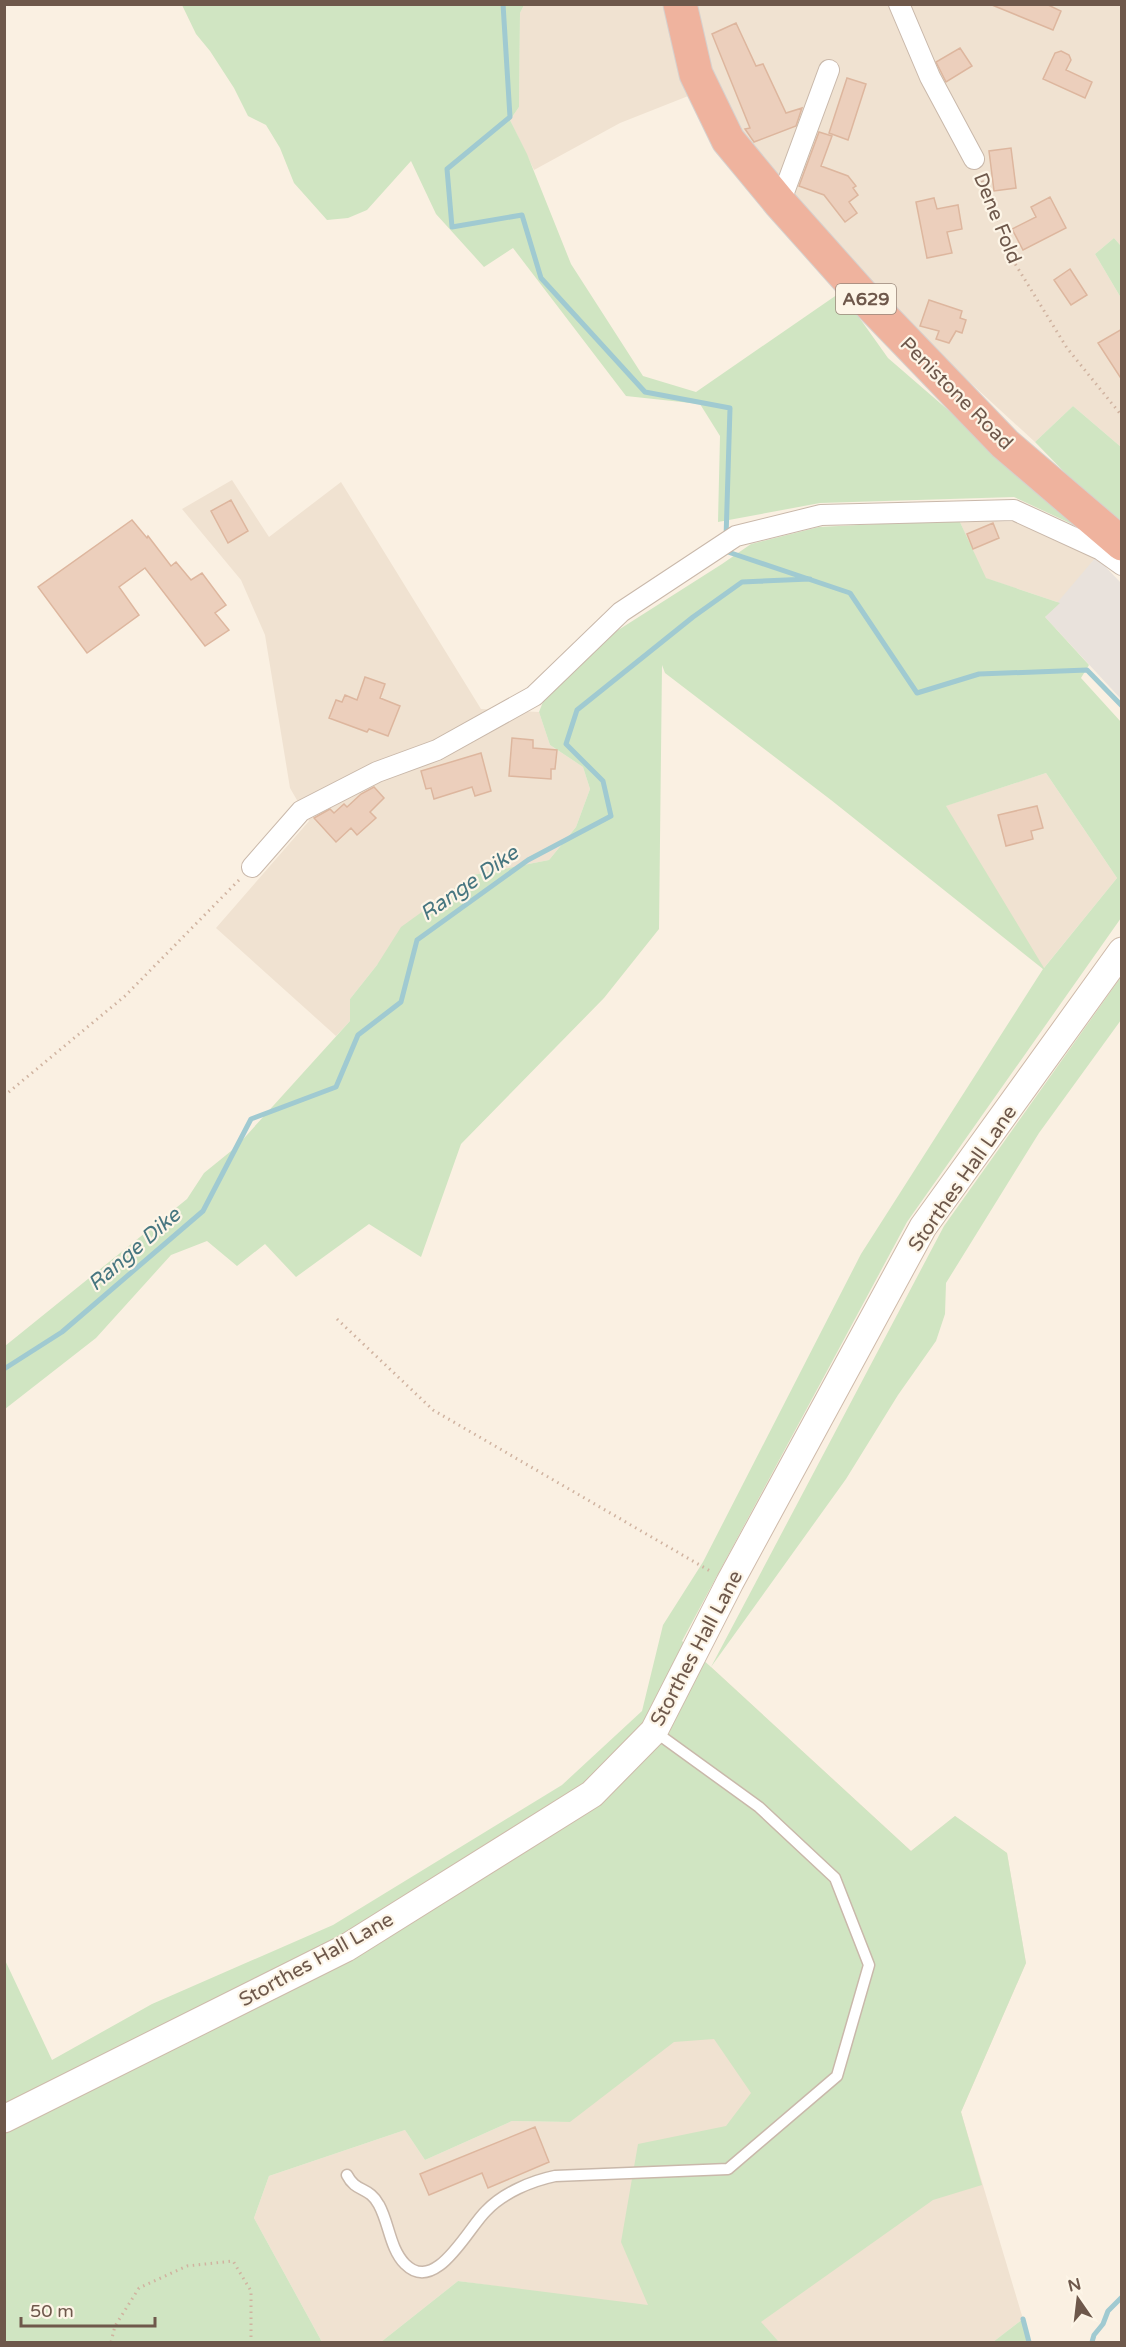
<svg xmlns="http://www.w3.org/2000/svg" width="1126" height="2347" font-family="'Varela Round',sans-serif">
<style>
.residential{fill:#f0e2d1}
.industrial{fill:#e9e2dc}
.green{fill:#d0e5c2;fill-rule:evenodd}
.lines{fill:none;stroke-linecap:round;stroke-linejoin:round}
.stream{stroke:#a0cad1;stroke-width:5}
.building{fill:#eccfbc;stroke:#ddb69e;stroke-width:1.5}
.lane-casing{stroke:#c9b8aa;stroke-width:13}
.street-casing{stroke:#c9b8aa;stroke-width:22}
.secondary-casing{stroke:#cebaaa;stroke-width:29}
.highway-casing{stroke:#d6d0cd;stroke-width:35}
.path{stroke:#d0b3a0;stroke-width:3;stroke-dasharray:1.5 4.5;stroke-linecap:butt}
.lane{stroke:#fff;stroke-width:10}
.street{stroke:#fff;stroke-width:20}
.secondary{stroke:#fff;stroke-width:27}
.highway{stroke:#efb39e;stroke-width:33}
.labels{text-anchor:middle;stroke-width:4.5;stroke-linejoin:round;paint-order:stroke}
.shield{fill:#fdf5e7;stroke:#99877a;stroke-width:1.5}
.shield-label{font-size:18px;font-weight:bold;fill:#6e584b}
.street-label{font-size:20px;fill:#6e584b;stroke:#fdf5e7}
.water-label{font-size:21px;font-style:italic;fill:#477680;stroke:#fdf5e7}
</style>
<rect width="100%" height="100%" fill="#faf0e2"/>
<path class="residential" d="M 524,5 L 1121,5 L 1121,246 L 1114,238 L 1095,254 L 1121,298 L 1121,447 L 1073,406 L 1035,442 L 903,321 L 806,220 L 711,87 L 620,123 L 534,170 L 510,120 L 519,107 L 520,13 Z
M 232,480 L 269,537 L 341,482 L 481,709 L 539,712 L 550,745 L 583,767 L 590,789 L 576,827 L 549,860 L 473,875 L 377,965 L 350,999 L 350,1021 L 336,1036 L 216,928 L 309,821 L 290,788 L 265,635 L 241,580 L 182,509 Z
M 959,520 L 1018,522 L 1096,557 L 1060,603 L 985,578 Z
M 1046,773 L 1117,878 L 1043,969 L 945,806 Z
M 711,1667 L 911,1851 L 955,1816 L 1007,1853 L 1026,1963 L 961,2112 L 1023,2319 L 993,2342 L 779,2342 L 761,2323 L 458,2281 L 381,2342 L 322,2342 L 254,2218 L 269,2176 L 405,2130 L 425,2160 L 512,2121 L 570,2122 Z"/>
<path class="industrial" d="M 1096,557 L 1121,583 L 1121,699 L 1045,617 Z"/>
<path class="green" d="M 182,5 L 524,5 L 520,13 L 519,107 L 510,120 L 527,154 L 571,264 L 643,376 L 696,392 L 841,292 L 888,358 L 1089,532 L 1014,497 L 820,503 L 718,522 L 720,436 L 700,404 L 626,396 L 513,248 L 484,267 L 436,214 L 411,161 L 367,210 L 348,218 L 327,220 L 294,183 L 280,148 L 266,125 L 248,116 L 234,88 L 210,51 L 196,34 Z
M 1114,238 L 1121,246 L 1121,298 L 1095,254 Z
M 1073,406 L 1121,447 L 1121,530 L 1035,442 Z
M 959,520 L 986,578 L 1060,603 L 1045,617 L 1089,665 L 1081,678 L 1121,722 L 1121,918 L 907,1222 L 682,1641 L 711,1667 L 944,1226 L 1121,977 L 1121,1020 L 1039,1133 L 946,1283 L 945,1314 L 936,1341 L 898,1395 L 846,1479 L 711,1667 L 911,1851 L 955,1816 L 1007,1853 L 1026,1963 L 961,2112 L 982,2185 L 933,2200 L 761,2322 L 779,2342 L 381,2342 L 458,2281 L 648,2305 L 621,2242 L 638,2144 L 726,2126 L 751,2093 L 714,2039 L 674,2042 L 570,2122 L 512,2121 L 425,2160 L 405,2130 L 269,2176 L 254,2218 L 322,2342 L 5,2342 L 4,1958 L 52,2060 L 152,2004 L 333,1925 L 562,1785 L 642,1711 L 663,1625 L 703,1562 L 861,1254 L 1043,969 L 831,800 L 665,673 L 662,665 L 659,929 L 604,998 L 461,1144 L 421,1257 L 369,1224 L 296,1277 L 265,1244 L 237,1266 L 207,1241 L 171,1255 L 96,1338 L 5,1409 L 5,1346 L 187,1199 L 204,1173 L 236,1147 L 350,1021 L 350,999 L 377,965 L 401,927 L 473,875 L 549,860 L 576,827 L 590,789 L 583,767 L 550,745 L 539,712 L 548,689 L 612,634 L 722,564 L 751,544 L 819,527 ZM 1046,773 L 1117,878 L 1044,968 L 946,806 Z
M 1023,2319 L 1031,2342 L 993,2342 Z"/>
<g class="lines">
<path class="stream" d="M 503,4 L 510,117 L 447,169 L 452,227 L 522,215 L 541,278 L 645,392 L 730,408 L 726,538
M 725,551 L 850,593 L 917,693 L 979,674 L 1087,670 L 1122,706
M 4,1369 L 62,1332 L 203,1211 L 251,1119 L 336,1087 L 358,1035 L 401,1002 L 417,940 L 528,860 L 611,816 L 603,781 L 566,744 L 577,710 L 693,617 L 742,582 L 810,579
M 1023,2319 L 1029,2342
M 1092,2342 L 1094,2335 L 1103,2324 L 1108,2311 L 1122,2297"/>
</g>
<path class="building" d="M 1046,4 L 1061,11 L 1053,30 L 992,5 Z
M 736,23 L 756,66 L 763,64 L 786,113 L 802,108 L 796,126 L 754,142 L 745,129 L 750,128 L 712,34 Z
M 960,48 L 972,66 L 946,82 L 936,62 Z
M 1061,51 L 1069,55 L 1071,60 L 1066,70 L 1092,82 L 1085,98 L 1043,79 L 1055,53 Z
M 847,78 L 866,84 L 848,140 L 829,133 Z
M 819,132 L 832,136 L 821,166 L 848,176 L 856,186 L 853,188 L 858,195 L 849,202 L 857,213 L 845,222 L 824,195 L 799,186 Z
M 1011,148 L 1016,188 L 994,191 L 989,151 Z
M 1050,197 L 1066,228 L 1023,250 L 1012,229 L 1036,217 L 1031,207 Z
M 934,198 L 937,209 L 958,205 L 962,229 L 947,232 L 952,253 L 927,258 L 916,202 Z
M 1070,269 L 1087,295 L 1071,305 L 1054,280 Z
M 929,300 L 962,311 L 960,318 L 966,320 L 962,333 L 956,331 L 949,343 L 936,339 L 939,331 L 920,326 Z
M 1122,329 L 1122,380 L 1098,343 Z
M 231,500 L 248,531 L 228,543 L 211,511 Z
M 132,520 L 147,538 L 148,536 L 171,566 L 176,562 L 191,580 L 202,573 L 226,605 L 215,613 L 229,630 L 205,646 L 145,568 L 119,587 L 139,615 L 87,653 L 38,587 Z
M 993,523 L 999,538 L 973,549 L 967,534 Z
M 365,677 L 385,684 L 380,698 L 400,706 L 388,736 L 369,729 L 367,732 L 329,718 L 336,700 L 342,702 L 345,695 L 357,700 Z
M 512,738 L 533,740 L 533,748 L 557,750 L 555,769 L 551,769 L 551,779 L 509,776 Z
M 481,753 L 491,791 L 475,796 L 472,787 L 434,799 L 431,788 L 426,789 L 421,771 Z
M 374,787 L 384,798 L 370,812 L 376,818 L 357,835 L 351,828 L 336,842 L 314,818 L 330,809 L 334,813 L 344,804 L 347,807 L 361,794 Z
M 1037,806 L 1043,828 L 1031,831 L 1033,839 L 1006,846 L 998,815 Z
M 535,2127 L 549,2162 L 488,2188 L 482,2173 L 429,2195 L 420,2174 Z"/>
<g class="lines">
<g class="lane-casing">
<path id="lane" d="M 347,2175 C 356,2193 369,2186 379,2205 C 389,2223 390,2249 405,2264 C 436,2295 468,2228 486,2211 C 503,2193 531,2181 555,2176 L 728,2169 L 837,2076 L 869,1965 L 835,1878 L 759,1807 L 654,1731"/>
</g>
<g class="street-casing">
<path id="street" d="M 899,4 L 930,77 L 974,159
M 780,203 L 829,70
M 252,867 L 301,811 L 377,772 L 437,750 L 534,696 L 621,612 L 736,536 L 821,515 L 1014,510 L 1101,550 L 1122,565"/>
</g>
<g class="secondary-casing">
<path id="secondary" d="M 4,2119 L 346,1948 L 592,1794 L 654,1731 L 730,1582 L 923,1227 L 1122,951"/>
</g>
<g class="highway-casing">
<path id="highway" d="M 680,4 L 696,74 L 728,140 L 780,203 L 871,305 L 1005,444 L 1122,544"/>
</g>
<path class="path" d="M 980,175 L 1014,262 L 1067,348 L 1122,416
M 4,1096 L 125,996 L 240,879
M 337,1319 L 433,1410 L 710,1571
M 111,2342 L 115,2326 L 139,2288 L 187,2266 L 233,2261 L 251,2291 L 251,2342"/>
<use href="#lane" class="lane"/>
<use href="#street" class="street"/>
<use href="#secondary" class="secondary"/>
<use href="#highway" class="highway"/>
</g>
<g class="labels">
<rect class="shield" x="836" y="284" width="60" height="30" rx="4.5"/>
<g class="shield-label">
<text x="866" y="305">A629</text>
</g>
<g class="street-label">
<text transform="translate(998 218) rotate(68)" y="7">Dene Fold</text>
<text transform="translate(957 393) rotate(45)" y="7">Penistone Road</text>
<text transform="translate(962 1178) rotate(-55)" y="7">Storthes Hall Lane</text>
<text transform="translate(696 1648) rotate(-62)" y="7">Storthes Hall Lane</text>
<text transform="translate(316 1959) rotate(-29)" y="7">Storthes Hall Lane</text>
</g>
<g class="water-label">
<text transform="translate(469 883) rotate(-35)" y="7">Range Dike</text>
<text transform="translate(134 1249) rotate(-41)" y="7">Range Dike</text>
</g>
</g>
<rect width="1126" height="2347" fill="none" stroke="#6e584b" stroke-width="12"/>
<g transform="translate(1078 2299) rotate(346)" stroke="#fdf5e7" stroke-width="4.5" paint-order="stroke">
<path d="M0-4.5L10 22L0 15L-10 22Z" fill="#6e584b"/>
<text y="-9" font-size="16" font-weight="bold" text-anchor="middle" fill="#6e584b">N</text>
</g>
<path d="M21 2317v9h134v-9" fill="none" stroke="#6e584b" stroke-width="3"/>
<text x="30" y="2317" font-size="18" fill="#6e584b" stroke="#fdf5e7" stroke-width="4.5" paint-order="stroke">50 m</text>
</svg>
